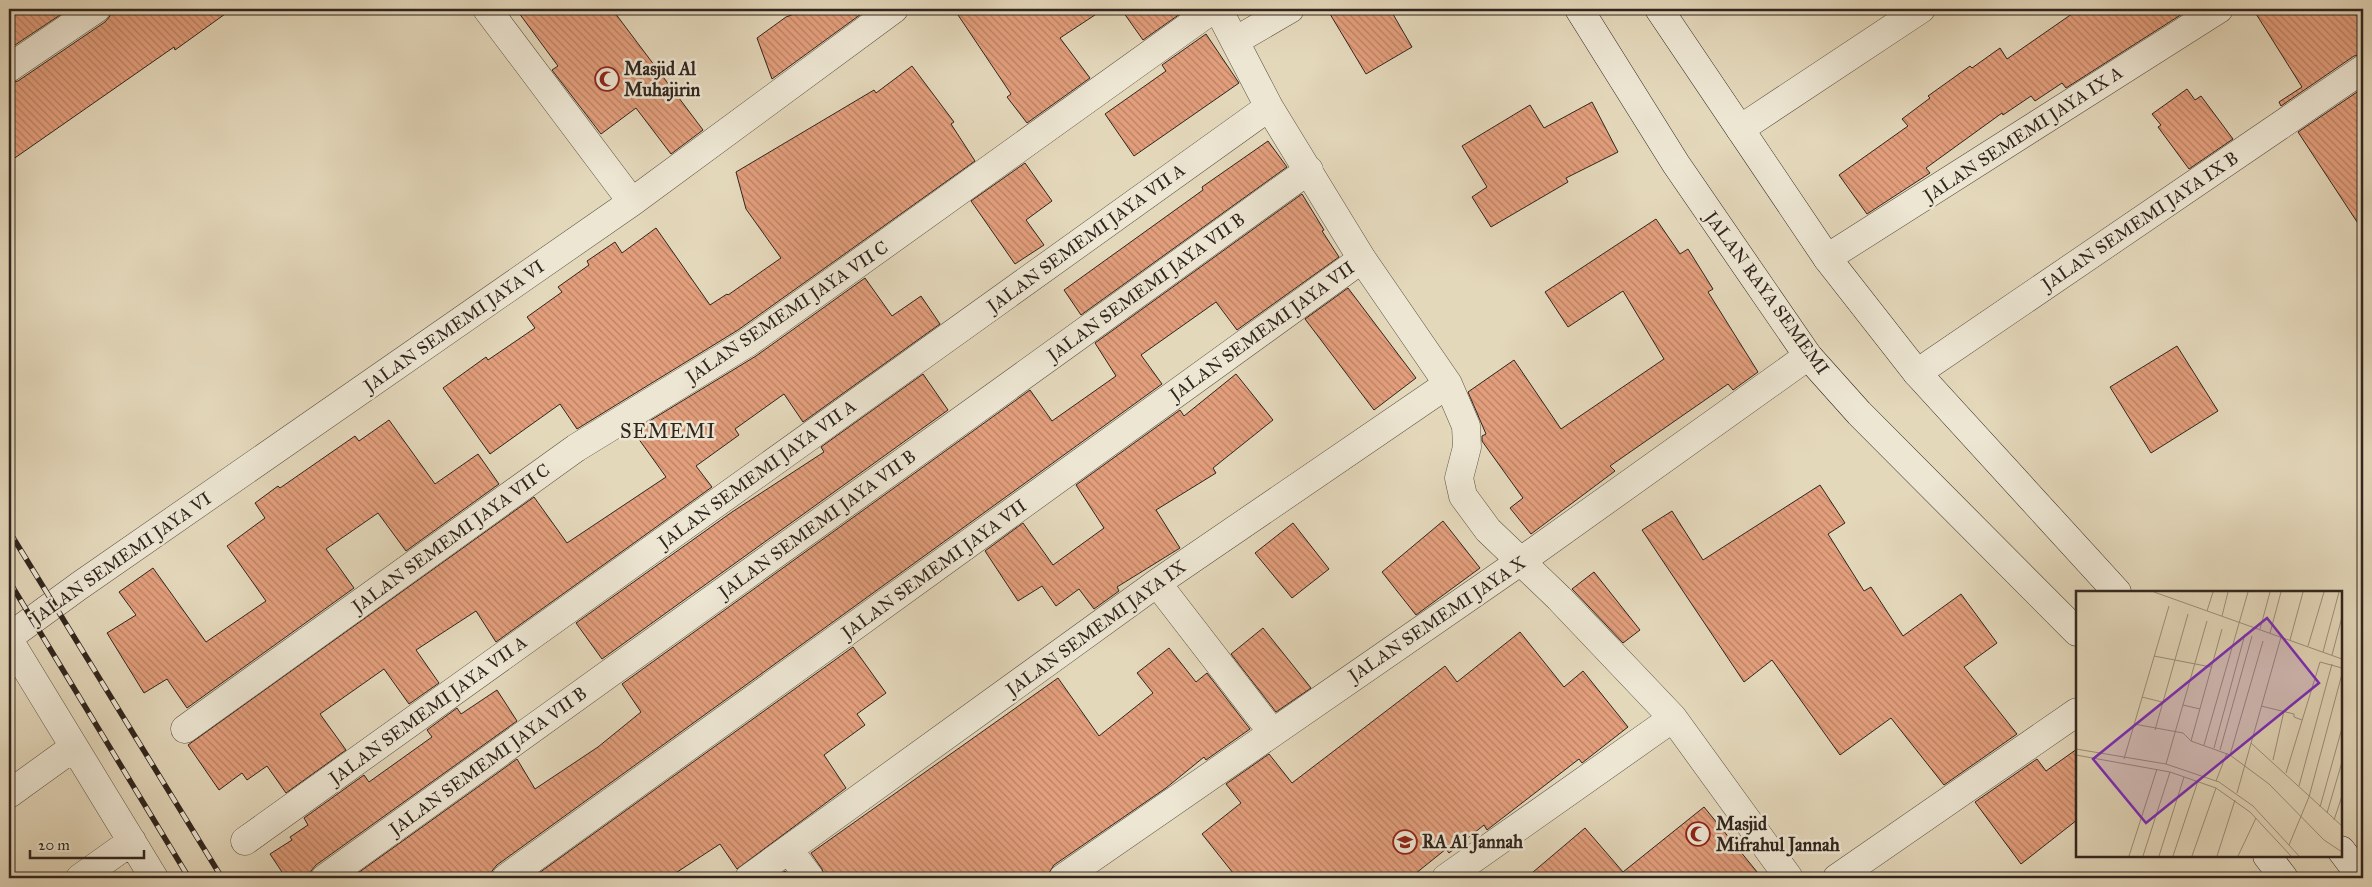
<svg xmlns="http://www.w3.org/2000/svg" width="2372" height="887" font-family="'IM FELL Great Primer',serif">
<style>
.building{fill:url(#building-back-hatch);stroke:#30251e}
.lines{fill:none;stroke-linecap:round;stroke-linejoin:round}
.street-casing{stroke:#5d5245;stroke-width:29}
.secondary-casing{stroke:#30251e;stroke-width:29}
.street{stroke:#ede6d3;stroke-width:28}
.secondary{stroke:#ede6d3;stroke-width:28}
.rail-casing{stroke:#30251e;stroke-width:5.5}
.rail{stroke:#ede6d3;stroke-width:4;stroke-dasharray:11;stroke-linecap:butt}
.labels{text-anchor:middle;stroke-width:5;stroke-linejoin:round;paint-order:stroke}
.poi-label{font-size:18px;font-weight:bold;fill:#30251e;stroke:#ede6d3;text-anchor:start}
.street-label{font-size:18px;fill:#30251e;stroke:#ede6d3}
.quarter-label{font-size:20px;letter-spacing:1px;fill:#30251e;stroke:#ede6d3}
.inset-road{fill:none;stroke:#9c907c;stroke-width:1}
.view{fill:#7b2cbf;fill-opacity:0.15;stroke:#7b2cbf;stroke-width:2.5}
.inset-edge{fill:none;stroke:#30251e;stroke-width:2.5}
</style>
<defs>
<pattern id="building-back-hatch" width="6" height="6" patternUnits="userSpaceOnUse" patternTransform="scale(1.25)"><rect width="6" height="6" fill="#e39e7c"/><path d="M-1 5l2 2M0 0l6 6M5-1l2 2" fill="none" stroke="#b88165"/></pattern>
</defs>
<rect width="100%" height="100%" fill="#e4d8bb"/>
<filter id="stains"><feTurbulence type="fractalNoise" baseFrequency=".004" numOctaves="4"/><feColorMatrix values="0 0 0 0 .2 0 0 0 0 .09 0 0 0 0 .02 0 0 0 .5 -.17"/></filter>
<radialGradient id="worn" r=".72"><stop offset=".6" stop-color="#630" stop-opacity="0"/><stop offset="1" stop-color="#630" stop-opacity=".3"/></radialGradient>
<path class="building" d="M 9,9 L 69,9 L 9,49 Z
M 111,9 L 232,9 L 175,50 L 174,47 L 9,162 L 9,83 L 18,81 L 105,22 L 110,16 Z
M 516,9 L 612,9 L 703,130 L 671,154 L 636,108 L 601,134 L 552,70 L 558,66 Z
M 807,9 L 868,9 L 772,79 L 757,38 L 786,17 Z
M 954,9 L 1104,9 L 1060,38 L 1090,78 L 1027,123 L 1007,97 L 1011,94 Z
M 1121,9 L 1187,9 L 1143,40 Z
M 1327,9 L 1390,9 L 1412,47 L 1366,74 Z
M 2079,9 L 2190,9 L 2066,88 L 2062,83 L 2035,101 L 2031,96 L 2003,115 L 2002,113 L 1926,168 L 1930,173 L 1867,214 L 1839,175 L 1908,126 L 1902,119 L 1930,98 L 1928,96 L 1970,66 L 1972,68 L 2000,48 L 2007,59 Z
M 2253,9 L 2363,9 L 2363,54 L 2354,56 L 2281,106 L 2279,102 L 2302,87 Z
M 1206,34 L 1239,83 L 1134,156 L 1105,114 L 1166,71 L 1162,65 Z
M 912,66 L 954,122 L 951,124 L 975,161 L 738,330 L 577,429 L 560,404 L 490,454 L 443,388 L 486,357 L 488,360 L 535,328 L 527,317 L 562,292 L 558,287 L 589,265 L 587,261 L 615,242 L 622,253 L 656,228 L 710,305 L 727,294 L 728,295 L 781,258 L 746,209 L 736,172 L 874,90 L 876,93 Z
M 2363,88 L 2363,231 L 2298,132 Z
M 2187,89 L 2195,100 L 2201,96 L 2233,139 L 2189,169 L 2158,127 L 2161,125 L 2152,114 Z
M 1592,102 L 1618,152 L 1566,178 L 1568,182 L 1491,227 L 1472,197 L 1487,187 L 1462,146 L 1530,105 L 1544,128 Z
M 1268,141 L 1287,167 L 1081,315 L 1064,290 L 1203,190 L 1202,187 Z
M 1025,163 L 1052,201 L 1026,220 L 1044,245 L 1015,264 L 971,201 Z
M 1302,194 L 1324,230 L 1322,231 L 1339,257 L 1237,330 L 1216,302 L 1141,355 L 1162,384 L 497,865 L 492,871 L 491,878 L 351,878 L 517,759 L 535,789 L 598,747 L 641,712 L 622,684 L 1030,390 L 1052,421 L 1116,376 L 1095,343 Z
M 1656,219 L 1680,254 L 1688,249 L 1713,289 L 1708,292 L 1758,372 L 1733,390 L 1728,384 L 1610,466 L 1615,471 L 1531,534 L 1510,508 L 1523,498 L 1482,441 L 1482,436 L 1486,434 L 1468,392 L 1514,360 L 1561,429 L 1664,359 L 1623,291 L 1568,327 L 1545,292 Z
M 865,278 L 892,316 L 921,296 L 940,324 L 803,422 L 784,394 L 735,429 L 739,435 L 696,466 L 712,487 L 496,642 L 476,611 L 416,650 L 439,683 L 409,704 L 384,669 L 320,714 L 346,750 L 286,793 L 267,766 L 247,780 L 242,773 L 219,790 L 188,745 L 534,497 L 567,543 L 666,477 L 633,431 L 756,356 Z
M 1348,288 L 1416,378 L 1374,410 L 1305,319 Z
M 2177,346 L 2218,411 L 2151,453 L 2110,387 Z
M 923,374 L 948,410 L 602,659 L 576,623 L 732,512 L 824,452 L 821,447 Z
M 1236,374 L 1273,420 L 1213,468 L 1216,473 L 1156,510 L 1180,548 L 1117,587 L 1119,591 L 1094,609 L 1079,589 L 1056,606 L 1042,586 L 1018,601 L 985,551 L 1023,523 L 1053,565 L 1104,528 L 1076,485 L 1180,410 L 1184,416 Z
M 389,420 L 435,484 L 478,454 L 499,484 L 406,551 L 378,513 L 326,549 L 354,588 L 187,708 L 167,679 L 144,693 L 107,633 L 136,615 L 119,592 L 153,568 L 206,642 L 266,601 L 227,546 L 265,518 L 255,503 L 278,486 L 280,488 L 355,436 L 359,441 Z
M 1820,485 L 1845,523 L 1828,534 L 1864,591 L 1871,587 L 1903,636 L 1961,594 L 1997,643 L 1964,667 L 2017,734 L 1944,785 L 1891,718 L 1840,755 L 1772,660 L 1744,682 L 1642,530 L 1672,511 L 1703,560 Z
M 1443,521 L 1480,568 L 1416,615 L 1382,572 Z
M 1293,523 L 1329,569 L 1292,598 L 1255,553 Z
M 1594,572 L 1640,630 L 1623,643 L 1572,589 Z
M 1263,628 L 1311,688 L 1276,712 L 1231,654 Z
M 1520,632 L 1564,687 L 1583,671 L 1628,727 L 1582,763 L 1579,759 L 1487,830 L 1484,825 L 1449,853 L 1446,849 L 1410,878 L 1237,878 L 1202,834 L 1241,803 L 1226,784 L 1269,754 L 1292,783 L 1445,666 L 1457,682 Z
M 853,647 L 886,693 L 857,714 L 865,725 L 824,755 L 846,788 L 737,869 L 720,844 L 668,878 L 532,878 Z
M 1169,648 L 1196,682 L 1207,673 L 1250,729 L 1206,760 L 1204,757 L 1166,788 L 1054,865 L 1046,878 L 825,878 L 822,869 L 811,853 L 1058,678 L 1099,736 L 1153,693 L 1137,673 Z
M 497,690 L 517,721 L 316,865 L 311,871 L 310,878 L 286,878 L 270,854 L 292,840 L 290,837 L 308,825 L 304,818 L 364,775 L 369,782 L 432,737 L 427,730 L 457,708 L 461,714 Z
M 2077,749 L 2077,820 L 2021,864 L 1975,802 L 2037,759 L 2046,771 Z
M 1704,807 L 1762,878 L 1526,878 L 1585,828 L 1623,872 Z
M 785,871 L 791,878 L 775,878 Z"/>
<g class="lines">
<g class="street-casing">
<path id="street" d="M 487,9 L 632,202
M 1218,9 L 1269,107 L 1362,259 L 1448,384 L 1466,426 L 1467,447 L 1459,478 L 1463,496 L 1488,530 L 1559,598 L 1673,718 L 1789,878
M 1235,41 L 1290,9
M 9,68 L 96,9
M 1740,129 L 1921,9
M 1827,258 L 2219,9
M 1917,373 L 2363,69
M 1157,583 L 1272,732
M 9,637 L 79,586 L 632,202 L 894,9
M 9,640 L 154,878
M 185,729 L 576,448 L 747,343 L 1213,9
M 9,794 L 74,747
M 245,841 L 1269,107
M 789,850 L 810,878
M 80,878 L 132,841
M 325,878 L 1309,170
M 506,878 L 1362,259
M 749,878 L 1157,583 L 1448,384
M 1063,878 L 1521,561 L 1808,356
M 1446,878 L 1673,718
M 1837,878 L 2077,712"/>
</g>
<g class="secondary-casing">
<path id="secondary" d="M 1579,9 L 1676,164 L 1808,356 L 1859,413 L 2077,632
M 1659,9 L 1827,258 L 1917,373 L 2117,592
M 2341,850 L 2362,878
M 2267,856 L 2284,878"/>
</g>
<use href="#street" class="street"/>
<use href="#secondary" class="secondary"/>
<g class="rail-casing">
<path id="rail" d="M 9,531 L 222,878
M 9,581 L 189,878"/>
</g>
<use href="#rail" class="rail"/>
</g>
<defs>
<g id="mosque-ring" transform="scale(1.25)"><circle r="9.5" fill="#ede6d3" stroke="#8f2418" stroke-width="1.5"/><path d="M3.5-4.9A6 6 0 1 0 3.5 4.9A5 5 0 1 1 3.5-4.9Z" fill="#8f2418"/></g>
<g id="school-ring" transform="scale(1.25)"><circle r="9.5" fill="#ede6d3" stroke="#8f2418" stroke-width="1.5"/><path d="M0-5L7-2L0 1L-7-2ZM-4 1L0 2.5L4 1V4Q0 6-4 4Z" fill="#8f2418"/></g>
</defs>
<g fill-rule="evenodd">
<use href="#mosque-ring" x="607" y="79"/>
<use href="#mosque-ring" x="1698" y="834"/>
<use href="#school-ring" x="1405" y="842"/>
</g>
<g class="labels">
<g class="poi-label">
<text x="624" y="75">Masjid Al<tspan x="624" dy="21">Muhajirin</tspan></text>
<text x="1716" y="830">Masjid<tspan x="1716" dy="21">Mifrahul Jannah</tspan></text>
<text x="1422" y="848">RA Al Jannah</text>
</g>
<g class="street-label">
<text transform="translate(2023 134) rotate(-33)" y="6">JALAN SEMEMI JAYA IX A</text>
<text transform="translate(2140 221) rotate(-34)" y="6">JALAN SEMEMI JAYA IX B</text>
<text transform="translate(1086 238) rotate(-36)" y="6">JALAN SEMEMI JAYA VII A</text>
<text transform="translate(1146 287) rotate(-36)" y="6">JALAN SEMEMI JAYA VII B</text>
<text transform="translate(1767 293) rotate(54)" y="6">JALAN RAYA SEMEMI</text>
<text transform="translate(787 312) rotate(-34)" y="6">JALAN SEMEMI JAYA VII C</text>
<text transform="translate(454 326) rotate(-35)" y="6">JALAN SEMEMI JAYA VI</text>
<text transform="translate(1262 331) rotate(-36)" y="6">JALAN SEMEMI JAYA VII</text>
<text transform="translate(757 474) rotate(-36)" y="6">JALAN SEMEMI JAYA VII A</text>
<text transform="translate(817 524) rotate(-36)" y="6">JALAN SEMEMI JAYA VII B</text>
<text transform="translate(451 538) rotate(-36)" y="6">JALAN SEMEMI JAYA VII C</text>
<text transform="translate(121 558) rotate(-35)" y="6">JALAN SEMEMI JAYA VI</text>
<text transform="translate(934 569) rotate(-36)" y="6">JALAN SEMEMI JAYA VII</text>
<text transform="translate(1437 619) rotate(-34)" y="6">JALAN SEMEMI JAYA X</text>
<text transform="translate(1096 628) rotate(-36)" y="6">JALAN SEMEMI JAYA IX</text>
<text transform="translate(428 710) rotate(-36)" y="6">JALAN SEMEMI JAYA VII A</text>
<text transform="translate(488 761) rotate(-36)" y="6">JALAN SEMEMI JAYA VII B</text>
</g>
<g class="quarter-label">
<text x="668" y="438">SEMEMI</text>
</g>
</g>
<g transform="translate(2076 591)">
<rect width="266" height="266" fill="#e4d8bb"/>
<path class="inset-road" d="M 78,1 L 266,68M 131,20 L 137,1M 146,25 L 152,1M 184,38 L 194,1M 194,42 L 205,1M 214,49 L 227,1M 232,55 L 248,1M 247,61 L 263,1M 256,64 L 266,26M 78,65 L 135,76M 66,106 L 86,111M 107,114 L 124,118M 185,115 L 218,123 L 218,126 L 226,129M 58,133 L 107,142 L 115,150 L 154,164 L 193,193 L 248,249 L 266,261M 79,139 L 112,23M 115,150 L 146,38M 175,152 L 266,235M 128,154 L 172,1M 138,157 L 169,43M 0,158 L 90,173 L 143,191 L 177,215 L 223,265M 144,159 L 176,45M 0,164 L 94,181 L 140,197 L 174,221 L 215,265M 154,164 L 187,50M 48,168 L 93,15M 197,169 L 208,120M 90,173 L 131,30M 210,182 L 244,71 L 266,77M 140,190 L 151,162M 223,195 L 256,73M 161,202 L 205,46M 244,216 L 266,137M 251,222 L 266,171M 258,229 L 266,205M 213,254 L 233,206 L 266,83M 53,265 L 81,178M 67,265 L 94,181M 83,265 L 108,186M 97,265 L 122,190M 116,265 L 140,197M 141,265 L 159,209M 162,265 L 180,227"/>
<path class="view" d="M 191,27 L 243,92 L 70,232 L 17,168 Z"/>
<rect width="266" height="266" class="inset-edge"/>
</g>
<rect width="2372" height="887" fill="none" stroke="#e4d8bb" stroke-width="30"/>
<rect x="10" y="10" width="2352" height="867" fill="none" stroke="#30251e" stroke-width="2.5"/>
<rect x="15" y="15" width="2342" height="857" fill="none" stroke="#30251e"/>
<path d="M30 850v8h114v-8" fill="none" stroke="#30251e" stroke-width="2.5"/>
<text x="38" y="850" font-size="15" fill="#30251e" stroke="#ede6d3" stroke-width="4" paint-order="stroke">20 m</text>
<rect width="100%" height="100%" filter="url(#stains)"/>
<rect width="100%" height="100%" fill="url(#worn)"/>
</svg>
